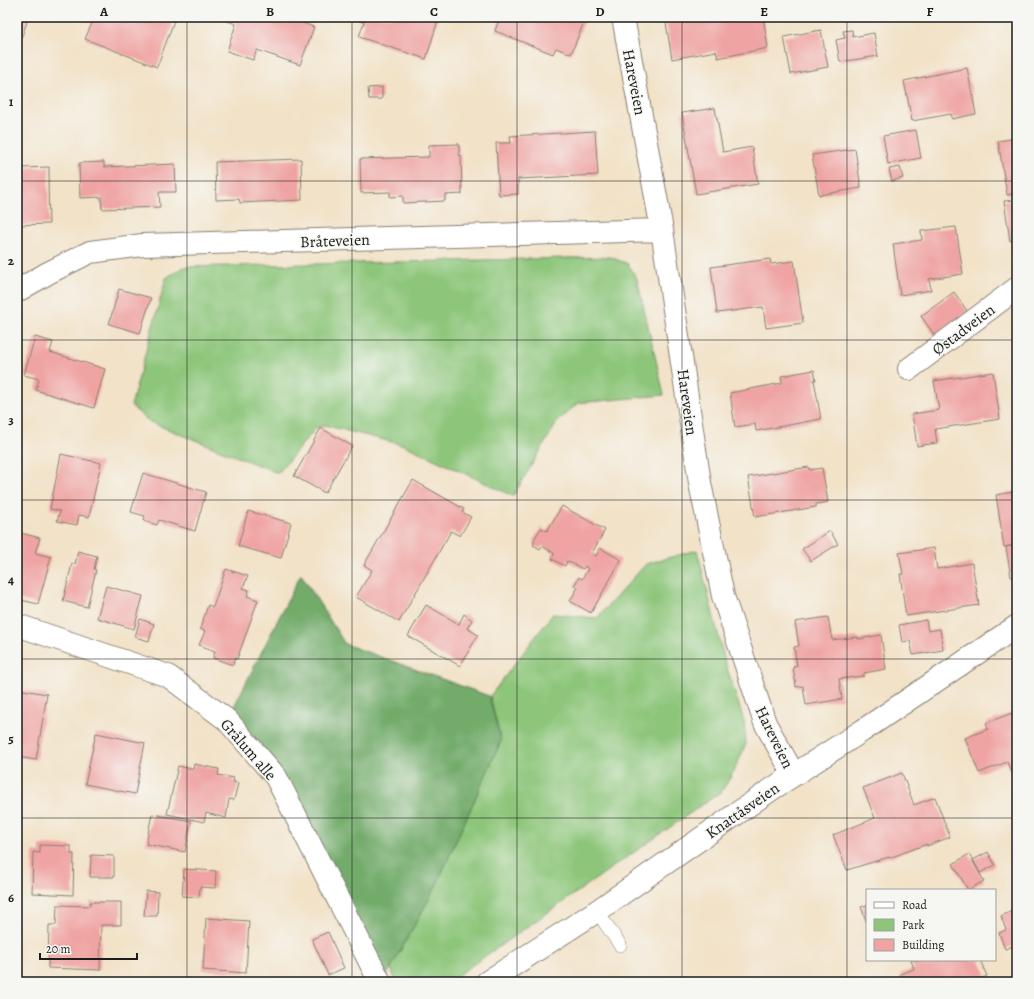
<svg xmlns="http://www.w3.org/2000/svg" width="1034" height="999" font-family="Alegreya,serif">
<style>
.green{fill:#8dc67a;stroke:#54714b}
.forest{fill:#72ab6a;stroke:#476443}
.building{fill:#efa4a3}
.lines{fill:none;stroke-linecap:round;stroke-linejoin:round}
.service-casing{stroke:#877f72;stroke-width:14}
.minor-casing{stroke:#877f72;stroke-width:24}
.service{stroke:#fff;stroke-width:13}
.minor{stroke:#fff;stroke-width:22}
.grid{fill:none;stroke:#1c1c1c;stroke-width:1;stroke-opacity:0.55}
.labels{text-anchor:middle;stroke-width:3;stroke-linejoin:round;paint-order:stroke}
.street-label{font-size:16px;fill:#1c1c1c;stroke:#f6f6f2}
.neatline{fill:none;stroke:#1c1c1c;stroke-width:1.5}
.grid-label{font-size:13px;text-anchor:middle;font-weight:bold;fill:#1c1c1c}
</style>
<rect width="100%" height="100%" fill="#f6f6f2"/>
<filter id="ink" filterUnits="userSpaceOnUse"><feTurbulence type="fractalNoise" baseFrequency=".025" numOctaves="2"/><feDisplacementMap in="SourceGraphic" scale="8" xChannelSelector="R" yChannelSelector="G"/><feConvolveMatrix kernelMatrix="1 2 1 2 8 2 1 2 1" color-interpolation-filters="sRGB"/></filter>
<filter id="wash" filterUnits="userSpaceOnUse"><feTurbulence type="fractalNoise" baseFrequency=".012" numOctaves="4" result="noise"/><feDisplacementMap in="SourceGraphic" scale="16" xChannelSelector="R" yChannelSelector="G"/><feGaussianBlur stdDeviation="0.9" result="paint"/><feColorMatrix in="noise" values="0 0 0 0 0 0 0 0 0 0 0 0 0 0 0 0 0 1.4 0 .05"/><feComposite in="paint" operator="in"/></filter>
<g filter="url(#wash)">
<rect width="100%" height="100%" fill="#f2e2c7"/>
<path class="green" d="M 610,257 L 628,264 L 637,279 L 664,395 L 578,403 L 558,421 L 513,496 L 404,445 L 324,425 L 316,428 L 278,473 L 150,422 L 131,406 L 166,278 L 184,267 Z
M 697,550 L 725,662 L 744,721 L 746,744 L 734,771 L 722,791 L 448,982 L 397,982 L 394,978 L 391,967 L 434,890 L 501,741 L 490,696 L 553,614 L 597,618 L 646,564 Z"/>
<path class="forest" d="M 301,574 L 345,644 L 489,696 L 501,741 L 434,890 L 383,982 L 276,777 L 227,720 Z"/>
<g id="blocks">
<path class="building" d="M 17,17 L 27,17 L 26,22 L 27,22 L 17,49 Z
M 77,17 L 167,17 L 174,21 L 157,67 L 85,39 L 92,23 Z
M 216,17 L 305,17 L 303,23 L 314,27 L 300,65 L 257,50 L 253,60 L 227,51 L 236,24 Z
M 359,17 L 439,17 L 426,59 L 359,37 L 364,22 L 358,20 Z
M 500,17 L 573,17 L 584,22 L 571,54 L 556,48 L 553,54 L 495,31 Z
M 665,17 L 763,17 L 768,48 L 718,58 L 716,51 L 672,59 Z
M 821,30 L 828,67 L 791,74 L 784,37 Z
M 852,30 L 853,37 L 874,33 L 878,56 L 840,62 L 836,40 L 845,38 L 843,31 Z
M 967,68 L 976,114 L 952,119 L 951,114 L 912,121 L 904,81 Z
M 382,87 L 382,99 L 369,99 L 368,88 Z
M 715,108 L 723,152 L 752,147 L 758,184 L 696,194 L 682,113 Z
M 916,130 L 921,158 L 888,164 L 883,136 Z
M 595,131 L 598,175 L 518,179 L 518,194 L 499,195 L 496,143 L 511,143 L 510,136 Z
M 1017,138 L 1017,193 L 1007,195 L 998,141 Z
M 459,144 L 459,155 L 461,155 L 462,194 L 445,195 L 445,201 L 403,203 L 403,196 L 390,197 L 390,192 L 361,193 L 360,159 L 429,157 L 429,145 Z
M 855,149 L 861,188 L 819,195 L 812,155 Z
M 301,159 L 302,200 L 240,203 L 239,199 L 216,200 L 215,162 Z
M 104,162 L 104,167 L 175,164 L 176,192 L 159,192 L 160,207 L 102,209 L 101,197 L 80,198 L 79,163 Z
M 49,167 L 49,181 L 48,181 L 49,224 L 17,225 L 17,181 L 21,181 L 21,168 Z
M 900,167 L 903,178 L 892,181 L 889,169 Z
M 1017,200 L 1017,240 L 1010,241 L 1004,201 Z
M 956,227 L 963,274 L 929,279 L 931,290 L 900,295 L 893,244 L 922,240 L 921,231 Z
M 770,259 L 771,264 L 794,261 L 803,323 L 766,328 L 763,307 L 717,313 L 711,267 Z
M 119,289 L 151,298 L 140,333 L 109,324 Z
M 954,292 L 968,312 L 935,336 L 921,316 Z
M 35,337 L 53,342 L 50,352 L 105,369 L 94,408 L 36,390 L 39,379 L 24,375 Z
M 814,370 L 816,380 L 814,380 L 821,419 L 756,431 L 755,424 L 735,427 L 730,393 L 782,383 L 781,376 Z
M 993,372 L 1000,419 L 935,429 L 937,443 L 917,446 L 912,414 L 939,410 L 934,381 Z
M 321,428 L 352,446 L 325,493 L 294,476 Z
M 61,454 L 101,463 L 89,517 L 79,515 L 77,525 L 57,521 L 60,511 L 50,509 Z
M 809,467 L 810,470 L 822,468 L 828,502 L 816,504 L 816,507 L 755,517 L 748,477 Z
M 143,473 L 206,492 L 195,531 L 159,520 L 157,525 L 144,521 L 145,516 L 131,512 Z
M 413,480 L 464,509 L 462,512 L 471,517 L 460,536 L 451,531 L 399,622 L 356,597 L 372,570 L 364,565 Z
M 1017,491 L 1017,576 L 1011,577 L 1006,547 L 1015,545 L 1004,547 L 996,495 Z
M 562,506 L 605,530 L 592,553 L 596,556 L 600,548 L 621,560 L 591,613 L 570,601 L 578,587 L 574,586 L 579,577 L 582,579 L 588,569 L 585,566 L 583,569 L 567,561 L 565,566 L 552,559 L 554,553 L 542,546 L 540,549 L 533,545 L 535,542 L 533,541 L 541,528 L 547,531 Z
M 248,511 L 291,523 L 281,558 L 238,546 Z
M 830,531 L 838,544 L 811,561 L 802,549 Z
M 17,532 L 40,538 L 35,553 L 51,557 L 38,604 L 17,599 Z
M 934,548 L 937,569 L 972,563 L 979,605 L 906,616 L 900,574 L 903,574 L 899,553 Z
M 78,551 L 97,556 L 94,569 L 96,570 L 87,607 L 63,601 L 72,564 L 75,564 Z
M 226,569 L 248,576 L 243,588 L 249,590 L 247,596 L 258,600 L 237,659 L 235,658 L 233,665 L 213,658 L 215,651 L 199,645 L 205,631 L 200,629 L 208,605 L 213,607 Z
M 106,586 L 143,596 L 134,629 L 97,618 Z
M 426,605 L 459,624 L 464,614 L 472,620 L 467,628 L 478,635 L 460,666 L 408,636 Z
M 828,617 L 832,640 L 858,637 L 858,639 L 881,635 L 886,669 L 864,673 L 864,676 L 839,679 L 842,699 L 806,705 L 803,686 L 796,687 L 793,667 L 797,666 L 794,647 L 799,646 L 795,622 Z
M 140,619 L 154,624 L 149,641 L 135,637 Z
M 926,620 L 928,631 L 940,629 L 943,650 L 913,655 L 910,641 L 902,642 L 899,625 Z
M 17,689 L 47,694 L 36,760 L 17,757 Z
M 1017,711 L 1017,769 L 1011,772 L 1007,762 L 979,773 L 965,738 L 988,729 L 986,723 Z
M 96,733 L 145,743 L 135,794 L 85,784 Z
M 194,764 L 219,769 L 218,775 L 234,778 L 233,782 L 238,783 L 234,800 L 229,799 L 226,818 L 206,813 L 204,822 L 167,814 L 178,766 L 193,769 Z
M 902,773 L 914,805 L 935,797 L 950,837 L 927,846 L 927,844 L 889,858 L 889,857 L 847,870 L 833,835 L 875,818 L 863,788 Z
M 152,814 L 191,821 L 185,852 L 146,844 Z
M 40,845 L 71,846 L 71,854 L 74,854 L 73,895 L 32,893 L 33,852 L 40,853 Z
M 988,852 L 995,865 L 980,873 L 973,860 Z
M 969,854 L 984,881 L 968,890 L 953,864 Z
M 91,855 L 114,856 L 114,877 L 90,877 Z
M 184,869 L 216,871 L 215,888 L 200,887 L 199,897 L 182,896 Z
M 146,891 L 158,892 L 157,916 L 144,916 Z
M 90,902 L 121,902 L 121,925 L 101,925 L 100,970 L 48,968 L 49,925 L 56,925 L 57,905 L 90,906 Z
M 867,905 L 867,923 L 861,907 Z
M 1017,909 L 1017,956 L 1013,946 L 1005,949 L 999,933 L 1006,930 L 1001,916 Z
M 206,918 L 249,921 L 246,973 L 203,970 Z
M 328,932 L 344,968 L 328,975 L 312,939 Z
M 911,960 L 980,960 L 987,976 L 972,982 L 903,982 L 900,974 L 914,969 Z"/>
</g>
</g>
<g filter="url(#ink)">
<use href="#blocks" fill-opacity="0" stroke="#877f72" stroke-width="1"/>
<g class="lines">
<g class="service-casing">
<path id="service" d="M 597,911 L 620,945"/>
</g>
<g class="minor-casing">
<path id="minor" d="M 623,17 L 662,230 L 700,483 L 723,596 L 765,723 L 794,775
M 17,291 L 48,273 L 90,252 L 143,245 L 662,230
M 909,369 L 1017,288
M 17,625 L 168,676 L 227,720 L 276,777 L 380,982
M 487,982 L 597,911 L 772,789 L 862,731 L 1017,626"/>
</g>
<use href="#service" class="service"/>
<use href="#minor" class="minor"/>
</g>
</g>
<path class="grid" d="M 187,17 L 187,982M 352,17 L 352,982M 517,17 L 517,982M 682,17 L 682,982M 847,17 L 847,982M 17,181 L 1017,181M 17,340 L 1017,340M 17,500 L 1017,500M 17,659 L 1017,659M 17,818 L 1017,818"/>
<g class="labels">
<g class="street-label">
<text transform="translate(635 82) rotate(79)" y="6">Hareveien</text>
<text transform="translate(335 240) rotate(-2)" y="6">Bråteveien</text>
<text transform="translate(963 329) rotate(-37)" y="6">Østadveien</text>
<text transform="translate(688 402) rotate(82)" y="6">Hareveien</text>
<text transform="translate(775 737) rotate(64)" y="6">Hareveien</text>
<text transform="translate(249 749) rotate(49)" y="6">Grålum alle</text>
<text transform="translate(742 810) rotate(-35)" y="6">Knattåsveien</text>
</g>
</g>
<rect width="1034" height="999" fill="none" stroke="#f6f6f2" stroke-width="44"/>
<rect x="866" y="889" width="130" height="72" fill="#f6f6f2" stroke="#9f9f9c"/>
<rect x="874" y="902" width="20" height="6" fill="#ffffff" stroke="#9f9f9c"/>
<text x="902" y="909" font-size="12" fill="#1c1c1c">Road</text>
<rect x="874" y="919" width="20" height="12" fill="#8dc67a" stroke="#9f9f9c"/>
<text x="902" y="929" font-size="12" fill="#1c1c1c">Park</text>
<rect x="874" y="939" width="20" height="12" fill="#efa4a3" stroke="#9f9f9c"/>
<text x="902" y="949" font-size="12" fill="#1c1c1c">Building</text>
<path d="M40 953v6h97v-6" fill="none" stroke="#1c1c1c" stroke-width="2"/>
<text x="46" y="953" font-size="12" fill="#1c1c1c" stroke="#f6f6f2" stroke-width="3" paint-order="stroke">20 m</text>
<rect x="22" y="22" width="990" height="955" class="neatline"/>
<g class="grid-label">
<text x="104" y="16">A</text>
<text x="270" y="16">B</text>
<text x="434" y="16">C</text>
<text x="600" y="16">D</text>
<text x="764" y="16">E</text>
<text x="930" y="16">F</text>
<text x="11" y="106">1</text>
<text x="11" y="265">2</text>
<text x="11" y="424">3</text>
<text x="11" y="584">4</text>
<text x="11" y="743">5</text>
<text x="11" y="902">6</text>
</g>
</svg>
